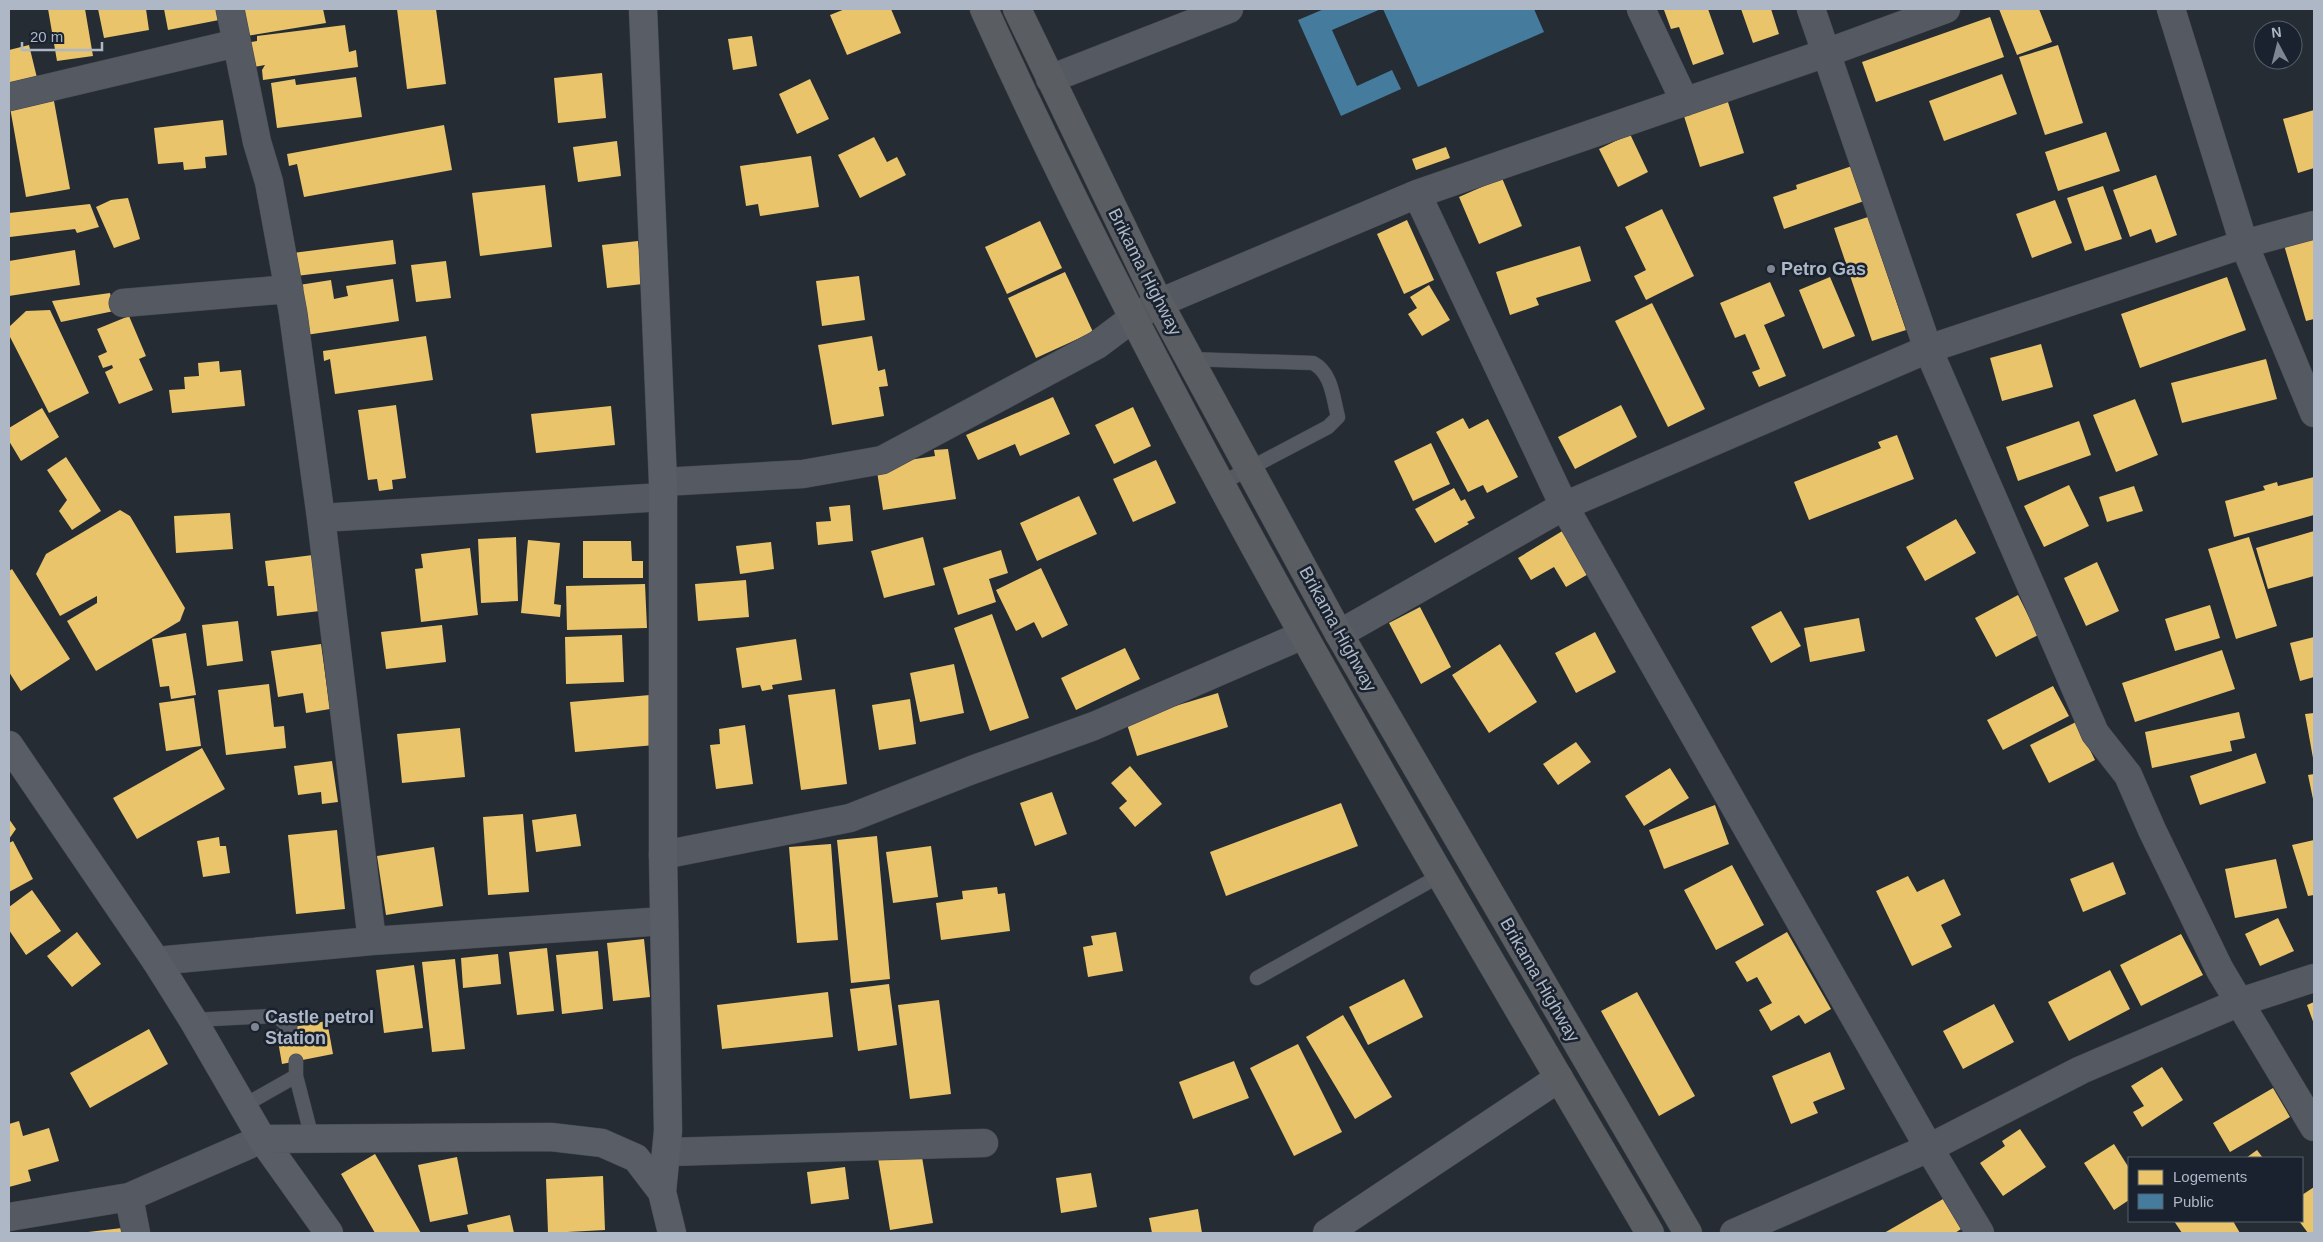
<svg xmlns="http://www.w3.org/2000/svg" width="2323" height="1242" font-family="Helvetica,sans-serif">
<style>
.homes{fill:#e9c46a}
.public{fill:#457b9d}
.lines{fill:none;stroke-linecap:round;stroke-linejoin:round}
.lane-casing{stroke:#44484e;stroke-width:15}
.street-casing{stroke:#44484e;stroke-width:29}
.secondary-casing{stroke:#44484e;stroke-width:29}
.highway-casing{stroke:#42474f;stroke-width:29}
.lane{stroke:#555962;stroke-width:14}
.street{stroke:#555962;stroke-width:28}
.secondary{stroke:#595e66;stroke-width:28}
.highway{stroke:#5a5d61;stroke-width:28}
.poi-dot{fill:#7e8693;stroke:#19222e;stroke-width:2}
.labels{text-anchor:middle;stroke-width:5;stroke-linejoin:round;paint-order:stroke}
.poi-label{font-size:18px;font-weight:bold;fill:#aeb7c6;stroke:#19222e;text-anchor:start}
.street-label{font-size:18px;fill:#aeb7c6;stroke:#19222e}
</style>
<rect width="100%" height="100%" fill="#262c33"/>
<path class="homes" d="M 48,9 L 85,9 L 93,56 L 57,61 Z
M 98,9 L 146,9 L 149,30 L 104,38 Z
M 164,9 L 216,9 L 219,20 L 168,30 Z
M 241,9 L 323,9 L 326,23 L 246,36 Z
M 397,9 L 436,9 L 446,84 L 407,89 Z
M 845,9 L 891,9 L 901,33 L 847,55 L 830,15 Z
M 1668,9 L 1708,9 L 1724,54 L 1693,65 L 1679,27 L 1671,29 L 1664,10 Z
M 1741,9 L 1771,9 L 1779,34 L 1753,43 Z
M 1999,9 L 2039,9 L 2052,42 L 2017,55 Z
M 1990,17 L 2004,57 L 1876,102 L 1862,62 Z
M 345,25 L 349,52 L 356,50 L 358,67 L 263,80 L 262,70 L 265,65 L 254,67 L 251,42 L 257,41 L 257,36 Z
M 752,36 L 757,66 L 733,70 L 728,39 Z
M 29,45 L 39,86 L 9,93 L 9,50 Z
M 2058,45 L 2083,123 L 2045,135 L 2019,57 Z
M 602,73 L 606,118 L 558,123 L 554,78 Z
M 2002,74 L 2017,114 L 1944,141 L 1929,101 Z
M 356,77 L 362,117 L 277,128 L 271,83 L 295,79 L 296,85 Z
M 810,79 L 829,119 L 797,134 L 779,94 Z
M 52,90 L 70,189 L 26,197 L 9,102 Z
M 1727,99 L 1744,153 L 1700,167 L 1683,113 Z
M 2314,110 L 2314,168 L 2298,173 L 2283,119 Z
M 223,120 L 227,155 L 205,157 L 206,168 L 184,170 L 183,162 L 158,164 L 154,128 Z
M 444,125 L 452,170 L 304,197 L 297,164 L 289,166 L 287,154 Z
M 2106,132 L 2120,171 L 2058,191 L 2045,152 Z
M 1630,134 L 1648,172 L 1618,187 L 1599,149 Z
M 874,137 L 887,162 L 897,157 L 906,175 L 860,198 L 838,155 Z
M 617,141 L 621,176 L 578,182 L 573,147 Z
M 1446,147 L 1450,158 L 1416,170 L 1412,159 Z
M 811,156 L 819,207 L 760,216 L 758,204 L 746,206 L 740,166 Z
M 1855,165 L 1867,200 L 1784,229 L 1773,197 L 1797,189 L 1796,185 Z
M 2156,175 L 2177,235 L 2156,243 L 2151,229 L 2130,237 L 2113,190 Z
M 1502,178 L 1522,226 L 1479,244 L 1459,197 Z
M 545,185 L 552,247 L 480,256 L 472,193 Z
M 2103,186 L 2122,239 L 2085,251 L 2067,198 Z
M 128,198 L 140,239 L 114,248 L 96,207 L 111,200 Z
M 2055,200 L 2072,243 L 2032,258 L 2016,214 Z
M 90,204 L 99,227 L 77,233 L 75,229 L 10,237 L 9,213 Z
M 1662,209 L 1694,276 L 1646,300 L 1634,276 L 1646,270 L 1625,227 Z
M 1868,217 L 1906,330 L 1872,341 L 1834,228 Z
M 1407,220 L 1434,280 L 1404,294 L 1377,234 Z
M 1040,221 L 1062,268 L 1007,294 L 985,247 Z
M 2314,236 L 2314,319 L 2306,321 L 2284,245 Z
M 393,240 L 396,264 L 296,276 L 293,253 Z
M 638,241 L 643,284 L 607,288 L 602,245 Z
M 1580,246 L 1591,281 L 1536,298 L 1539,305 L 1510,315 L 1496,272 Z
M 75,250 L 80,285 L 9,296 L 9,261 Z
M 446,261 L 451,298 L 416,302 L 411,265 Z
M 1065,272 L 1093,332 L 1036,358 L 1008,298 Z
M 859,276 L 865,320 L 822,326 L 816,281 Z
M 1830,277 L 1855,336 L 1823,349 L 1799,290 Z
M 2227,277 L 2246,330 L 2140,368 L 2121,314 Z
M 393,279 L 399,321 L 306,335 L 299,285 L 331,280 L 334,299 L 348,296 L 346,286 Z
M 1770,282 L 1785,316 L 1764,325 L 1786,376 L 1759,387 L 1752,372 L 1760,369 L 1745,334 L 1735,338 L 1720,303 Z
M 1429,285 L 1450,320 L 1422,336 L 1408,314 L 1417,308 L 1410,297 Z
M 110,293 L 114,311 L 61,322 L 52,301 Z
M 1652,303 L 1705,409 L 1668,427 L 1615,321 Z
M 50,310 L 89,393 L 49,413 L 9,335 L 9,327 L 26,311 Z
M 129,316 L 146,356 L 139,359 L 153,390 L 119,404 L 105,372 L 113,368 L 112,365 L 103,368 L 98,356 L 107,352 L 97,329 Z
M 426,336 L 433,380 L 335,394 L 330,359 L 324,361 L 323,351 Z
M 872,336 L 878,371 L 885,369 L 888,386 L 879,387 L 884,416 L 832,425 L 818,345 Z
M 2041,344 L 2053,387 L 2002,401 L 1990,358 Z
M 2266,359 L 2277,399 L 2182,423 L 2171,383 Z
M 219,361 L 220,372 L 241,370 L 245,406 L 172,413 L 169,390 L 185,389 L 184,377 L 199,376 L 198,363 Z
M 1053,397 L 1070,434 L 1020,456 L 1015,444 L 978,460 L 966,435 Z
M 2135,399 L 2158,455 L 2116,472 L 2093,415 Z
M 396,405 L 406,478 L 392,480 L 393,489 L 379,491 L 377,479 L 368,480 L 358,410 Z
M 1621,405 L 1637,437 L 1575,469 L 1558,437 Z
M 611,406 L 615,445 L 536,453 L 531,414 Z
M 1133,407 L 1151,446 L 1114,464 L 1095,425 Z
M 42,408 L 59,437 L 21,461 L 9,441 L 9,428 Z
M 1463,418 L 1469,429 L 1488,419 L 1518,477 L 1487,493 L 1483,485 L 1468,492 L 1436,432 Z
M 2079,421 L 2091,455 L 2018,481 L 2006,447 Z
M 1897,435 L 1914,479 L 1809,520 L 1794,482 L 1881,448 L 1878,442 Z
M 1431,443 L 1450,484 L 1413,501 L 1394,461 Z
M 948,449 L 956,499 L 883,510 L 876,465 L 935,456 L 934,450 Z
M 66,457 L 101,511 L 72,530 L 59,511 L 67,500 L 47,470 Z
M 1156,460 L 1176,503 L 1133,522 L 1113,479 Z
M 2314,477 L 2314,515 L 2234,537 L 2225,501 L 2265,490 L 2263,486 L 2277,482 L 2278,486 Z
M 2069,485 L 2089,526 L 2044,547 L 2024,506 Z
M 2134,486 L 2143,511 L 2107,522 L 2099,497 Z
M 1454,488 L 1461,501 L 1465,499 L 1475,518 L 1467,522 L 1469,524 L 1435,543 L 1415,509 Z
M 1079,496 L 1097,534 L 1037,561 L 1020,523 Z
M 850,505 L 853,541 L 818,545 L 816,522 L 831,521 L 829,507 Z
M 120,510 L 130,516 L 185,608 L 180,621 L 96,671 L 67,621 L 97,603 L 97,596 L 60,616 L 36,574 L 46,554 Z
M 230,513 L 233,549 L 176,553 L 174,516 Z
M 1956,519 L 1976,553 L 1925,581 L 1906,547 Z
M 1564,530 L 1590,573 L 1566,587 L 1554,567 L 1531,580 L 1518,558 Z
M 2314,531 L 2314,576 L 2268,589 L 2256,548 Z
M 516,537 L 518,601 L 481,603 L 478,539 Z
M 923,537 L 935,585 L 884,598 L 871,551 Z
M 2249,537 L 2277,626 L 2236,639 L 2208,549 Z
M 528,540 L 560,543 L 554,604 L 561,605 L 560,617 L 521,613 Z
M 583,541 L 631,541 L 632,561 L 643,561 L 643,578 L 583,578 Z
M 771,542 L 774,569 L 740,574 L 736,546 Z
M 470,548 L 478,615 L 421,622 L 415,569 L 423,568 L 421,554 Z
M 1001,550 L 1008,573 L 989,579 L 996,602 L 958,615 L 943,568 Z
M 313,555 L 320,611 L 277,616 L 274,586 L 268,586 L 265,561 Z
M 2097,562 L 2119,611 L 2086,626 L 2064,578 Z
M 1041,568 L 1068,625 L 1042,638 L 1034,622 L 1016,631 L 996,590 Z
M 12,569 L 70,659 L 21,691 L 9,672 L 9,571 Z
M 746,580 L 749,617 L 698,621 L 695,584 Z
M 645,584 L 647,628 L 567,630 L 566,586 Z
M 2018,595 L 2038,635 L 1996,657 L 1975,618 Z
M 2210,605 L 2220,638 L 2175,651 L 2165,619 Z
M 1420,607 L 1451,667 L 1421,684 L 1389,623 Z
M 1781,611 L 1801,646 L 1771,663 L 1751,627 Z
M 992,614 L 1029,718 L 990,731 L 954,628 Z
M 1859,618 L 1865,651 L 1810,662 L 1804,628 Z
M 238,621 L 243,661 L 207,666 L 202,625 Z
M 442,625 L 446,662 L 386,669 L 381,632 Z
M 1595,632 L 1616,672 L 1576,693 L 1555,653 Z
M 186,633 L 196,695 L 171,699 L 169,686 L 160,687 L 152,639 Z
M 622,635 L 624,682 L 566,684 L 565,637 Z
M 2314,637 L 2314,677 L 2300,681 L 2290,643 Z
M 796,639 L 802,680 L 772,685 L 773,689 L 762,691 L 760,685 L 742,688 L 736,648 Z
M 321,644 L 330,709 L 306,713 L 303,693 L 278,697 L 271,651 Z
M 1500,644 L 1537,702 L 1489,733 L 1452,675 Z
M 1125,648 L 1140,679 L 1076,710 L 1061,678 Z
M 2222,650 L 2235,689 L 2135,722 L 2122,683 Z
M 954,664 L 964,713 L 920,722 L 910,673 Z
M 269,684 L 274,727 L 284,726 L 286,748 L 226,755 L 218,690 Z
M 2053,686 L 2069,716 L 2003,750 L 1987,720 Z
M 835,689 L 847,784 L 801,790 L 788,695 Z
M 1218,693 L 1228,727 L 1137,756 L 1126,721 Z
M 650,695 L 655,745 L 575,752 L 570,702 Z
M 194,698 L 201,746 L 166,751 L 159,703 Z
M 910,699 L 916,744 L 879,750 L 872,705 Z
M 2239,712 L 2245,738 L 2230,741 L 2232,751 L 2152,768 L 2145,732 Z
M 2314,713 L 2314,758 L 2313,758 L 2305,714 Z
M 2076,722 L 2095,760 L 2049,783 L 2030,745 Z
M 745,725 L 753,784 L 716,789 L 710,745 L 720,744 L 719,729 Z
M 460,728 L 465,777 L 402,783 L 397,734 Z
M 1576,742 L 1591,762 L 1558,785 L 1543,764 Z
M 202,748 L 225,789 L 137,839 L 113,798 Z
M 2256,753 L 2266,783 L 2200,805 L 2190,776 Z
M 332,761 L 338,802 L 322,804 L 321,792 L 298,795 L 294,766 Z
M 1130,766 L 1162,804 L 1135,827 L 1119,808 L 1127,801 L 1111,783 Z
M 1670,768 L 1689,798 L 1644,826 L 1625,796 Z
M 2314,774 L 2314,799 L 2313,799 L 2308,775 Z
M 1052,792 L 1067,834 L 1035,846 L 1020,803 Z
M 1341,803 L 1358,846 L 1226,896 L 1210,852 Z
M 1715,805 L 1729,844 L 1664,869 L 1649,830 Z
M 523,814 L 529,892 L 488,895 L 483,817 Z
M 576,814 L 581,846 L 536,852 L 532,820 Z
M 9,819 L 16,829 L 9,839 Z
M 337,830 L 345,909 L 296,914 L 288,835 Z
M 877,836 L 890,979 L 851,983 L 837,840 Z
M 219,837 L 220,846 L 226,846 L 230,873 L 203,877 L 197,841 Z
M 2314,840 L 2314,895 L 2308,896 L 2292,845 Z
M 13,841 L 33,879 L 9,892 L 9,843 Z
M 831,844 L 838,940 L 797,943 L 789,847 Z
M 931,846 L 938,897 L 893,903 L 886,852 Z
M 434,847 L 443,906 L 386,915 L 377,856 Z
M 2276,859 L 2287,908 L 2235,918 L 2225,869 Z
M 2113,862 L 2126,894 L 2083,912 L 2070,879 Z
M 1732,865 L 1764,925 L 1716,950 L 1684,890 Z
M 1908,876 L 1917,892 L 1944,879 L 1961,915 L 1941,925 L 1952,947 L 1912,966 L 1876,891 Z
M 997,887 L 998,894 L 1005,893 L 1010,931 L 941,940 L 936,903 L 963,899 L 962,891 Z
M 32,890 L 61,931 L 26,955 L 9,930 L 9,907 Z
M 2278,918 L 2294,951 L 2260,966 L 2245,934 Z
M 77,932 L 101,964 L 72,987 L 47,956 Z
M 1116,932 L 1123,971 L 1088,977 L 1083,947 L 1093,945 L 1091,936 Z
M 1787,932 L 1831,1009 L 1805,1024 L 1799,1015 L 1771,1031 L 1759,1010 L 1772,1003 L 1757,977 L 1747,982 L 1735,962 Z
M 2181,934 L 2203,975 L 2141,1006 L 2120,965 Z
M 644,939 L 650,997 L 613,1001 L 607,943 Z
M 547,948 L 554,1011 L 517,1015 L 509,952 Z
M 598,951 L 603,1009 L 562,1014 L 556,955 Z
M 498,954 L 501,984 L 463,988 L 461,958 Z
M 455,959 L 465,1049 L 432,1052 L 422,962 Z
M 414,965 L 423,1028 L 384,1033 L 376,970 Z
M 2110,970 L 2130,1009 L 2069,1041 L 2048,1002 Z
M 1404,979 L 1423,1017 L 1368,1045 L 1349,1007 Z
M 889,984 L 897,1045 L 858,1051 L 850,989 Z
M 828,992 L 833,1037 L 722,1049 L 717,1005 Z
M 1637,992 L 1695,1096 L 1659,1116 L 1601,1011 Z
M 939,1000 L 951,1094 L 910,1099 L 898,1005 Z
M 2314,1002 L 2314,1024 L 2307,1005 Z
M 1994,1004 L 2014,1042 L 1963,1069 L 1943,1031 Z
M 1343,1015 L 1392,1097 L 1355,1119 L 1306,1037 Z
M 327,1021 L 333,1054 L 282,1064 L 276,1030 Z
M 149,1029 L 168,1064 L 90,1108 L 70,1073 Z
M 1298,1044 L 1342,1132 L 1294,1156 L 1250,1068 Z
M 1830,1052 L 1845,1089 L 1813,1102 L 1818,1113 L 1791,1124 L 1772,1076 Z
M 1234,1061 L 1249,1098 L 1193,1119 L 1179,1082 Z
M 2162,1067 L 2183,1100 L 2142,1127 L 2133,1112 L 2144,1106 L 2131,1086 Z
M 2273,1088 L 2290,1117 L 2230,1152 L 2213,1123 Z
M 19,1121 L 23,1136 L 49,1128 L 59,1161 L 28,1170 L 31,1181 L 9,1187 L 9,1124 Z
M 2020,1129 L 2046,1167 L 2003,1196 L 1980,1163 L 2005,1146 L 2002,1141 Z
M 2114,1144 L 2129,1168 L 2129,1200 L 2114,1210 L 2084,1163 Z
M 2257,1150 L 2263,1158 L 2246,1158 Z
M 921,1151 L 933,1223 L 890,1230 L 878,1158 Z
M 375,1154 L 421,1233 L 375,1233 L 341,1174 Z
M 457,1157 L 468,1214 L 430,1222 L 418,1165 Z
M 845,1167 L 849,1199 L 811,1204 L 807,1172 Z
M 1091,1173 L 1097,1207 L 1061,1213 L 1056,1178 Z
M 603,1176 L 605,1230 L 548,1233 L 546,1179 Z
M 2314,1187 L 2314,1233 L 2308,1233 L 2299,1221 L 2302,1221 L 2302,1195 Z
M 1943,1199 L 1961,1229 L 1955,1233 L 1884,1233 Z
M 1198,1209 L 1202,1233 L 1152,1233 L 1149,1218 Z
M 510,1215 L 514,1233 L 469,1233 L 467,1225 Z
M 2174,1221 L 2233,1221 L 2240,1233 L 2182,1233 Z
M 122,1228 L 123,1233 L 88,1233 L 88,1232 Z"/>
<path class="public" d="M 1324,9 L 1381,9 L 1332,30 L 1357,86 L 1392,70 L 1401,89 L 1341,116 L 1298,20 Z
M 1383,9 L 1534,9 L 1544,32 L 1418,87 Z"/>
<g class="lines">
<g class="lane-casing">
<path id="lane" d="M 1189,359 L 1313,363 C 1332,373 1333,398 1338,417 L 1328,427 L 1222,483
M 1257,978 L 1441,875
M 193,1020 L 272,1016 L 280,1019 L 290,1028
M 296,1076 L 312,1138
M 243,1106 L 296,1076 L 296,1061"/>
</g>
<g class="street-casing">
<path id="street" d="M 230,9 L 257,142 L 269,182 L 293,313 L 321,518 L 372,941
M 1641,9 L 1685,102
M 1811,9 L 1928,349 L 2095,733 L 2128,775 L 2152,830 L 2220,970 L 2314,1127
M 2171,9 L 2244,244 L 2314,413
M 1050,79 L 1229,9
M 9,97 L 237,43
M 1417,194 L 1564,506 L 1929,1148 L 1980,1233
M 123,303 L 289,289
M 663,482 L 803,474 L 882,460 L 1097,345 L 1133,318 L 1159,303 L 1417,194 L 1826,53 L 1946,9
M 321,518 L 663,497
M 1339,634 L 1564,506 L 1928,349 L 2244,244 L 2314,225
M 663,855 L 850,818 L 972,770 L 1094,726 L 1303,635
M 156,961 L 372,941 L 664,921
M 668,1152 L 984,1143
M 129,1197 L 136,1233
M 9,1217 L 129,1197 L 262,1139
M 1734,1233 L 1929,1148 L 2081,1070 L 2240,1002 L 2314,978"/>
</g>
<g class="secondary-casing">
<path id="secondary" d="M 643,9 L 663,482 L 663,855 L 668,1131 L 662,1192
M 9,745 L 156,961 L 193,1020 L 262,1139 L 329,1233
M 262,1139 L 551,1137 L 602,1143 L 636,1158 L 662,1192 L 672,1233
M 1327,1233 L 1559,1078"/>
</g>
<g class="highway-casing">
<path id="highway" d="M 984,9 C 1175,432 1415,833 1650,1233
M 1017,9 L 1159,303 L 1339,634 L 1688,1233"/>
</g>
<use href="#lane" class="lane"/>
<use href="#street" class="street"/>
<use href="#secondary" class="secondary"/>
<use href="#highway" class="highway"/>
</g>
<g class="poi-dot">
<circle cx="1771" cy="269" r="5"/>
<circle cx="255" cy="1027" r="5"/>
</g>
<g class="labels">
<g class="poi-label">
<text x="1781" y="275">Petro Gas</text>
<text x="265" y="1023">Castle petrol<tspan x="265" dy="21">Station</tspan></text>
</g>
<g class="street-label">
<text transform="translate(1145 272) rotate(63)" y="6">Brikama Highway</text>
<text transform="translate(1338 629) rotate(61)" y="6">Brikama Highway</text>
<text transform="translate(1540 980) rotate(60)" y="6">Brikama Highway</text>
</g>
</g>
<rect width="2323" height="1242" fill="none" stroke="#aeb7c6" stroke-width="20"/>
<rect x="2128" y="1157" width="175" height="65" fill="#19222e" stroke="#555e6b"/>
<rect x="2138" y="1170" width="25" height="15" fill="#e9c46a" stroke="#555e6b"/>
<text x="2173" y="1182" font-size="15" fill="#aeb7c6">Logements</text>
<rect x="2138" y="1194" width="25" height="15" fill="#457b9d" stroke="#555e6b"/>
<text x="2173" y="1207" font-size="15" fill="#aeb7c6">Public</text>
<g transform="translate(2278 45) rotate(353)"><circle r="24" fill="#19222e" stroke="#555e6b"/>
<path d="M0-4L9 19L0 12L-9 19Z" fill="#7e8693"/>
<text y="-8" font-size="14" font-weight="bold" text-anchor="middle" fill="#aeb7c6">N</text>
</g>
<path d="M22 42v8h80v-8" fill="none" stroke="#aeb7c6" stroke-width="2.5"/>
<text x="30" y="42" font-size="15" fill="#aeb7c6" stroke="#19222e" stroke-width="4" paint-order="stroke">20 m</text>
</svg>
